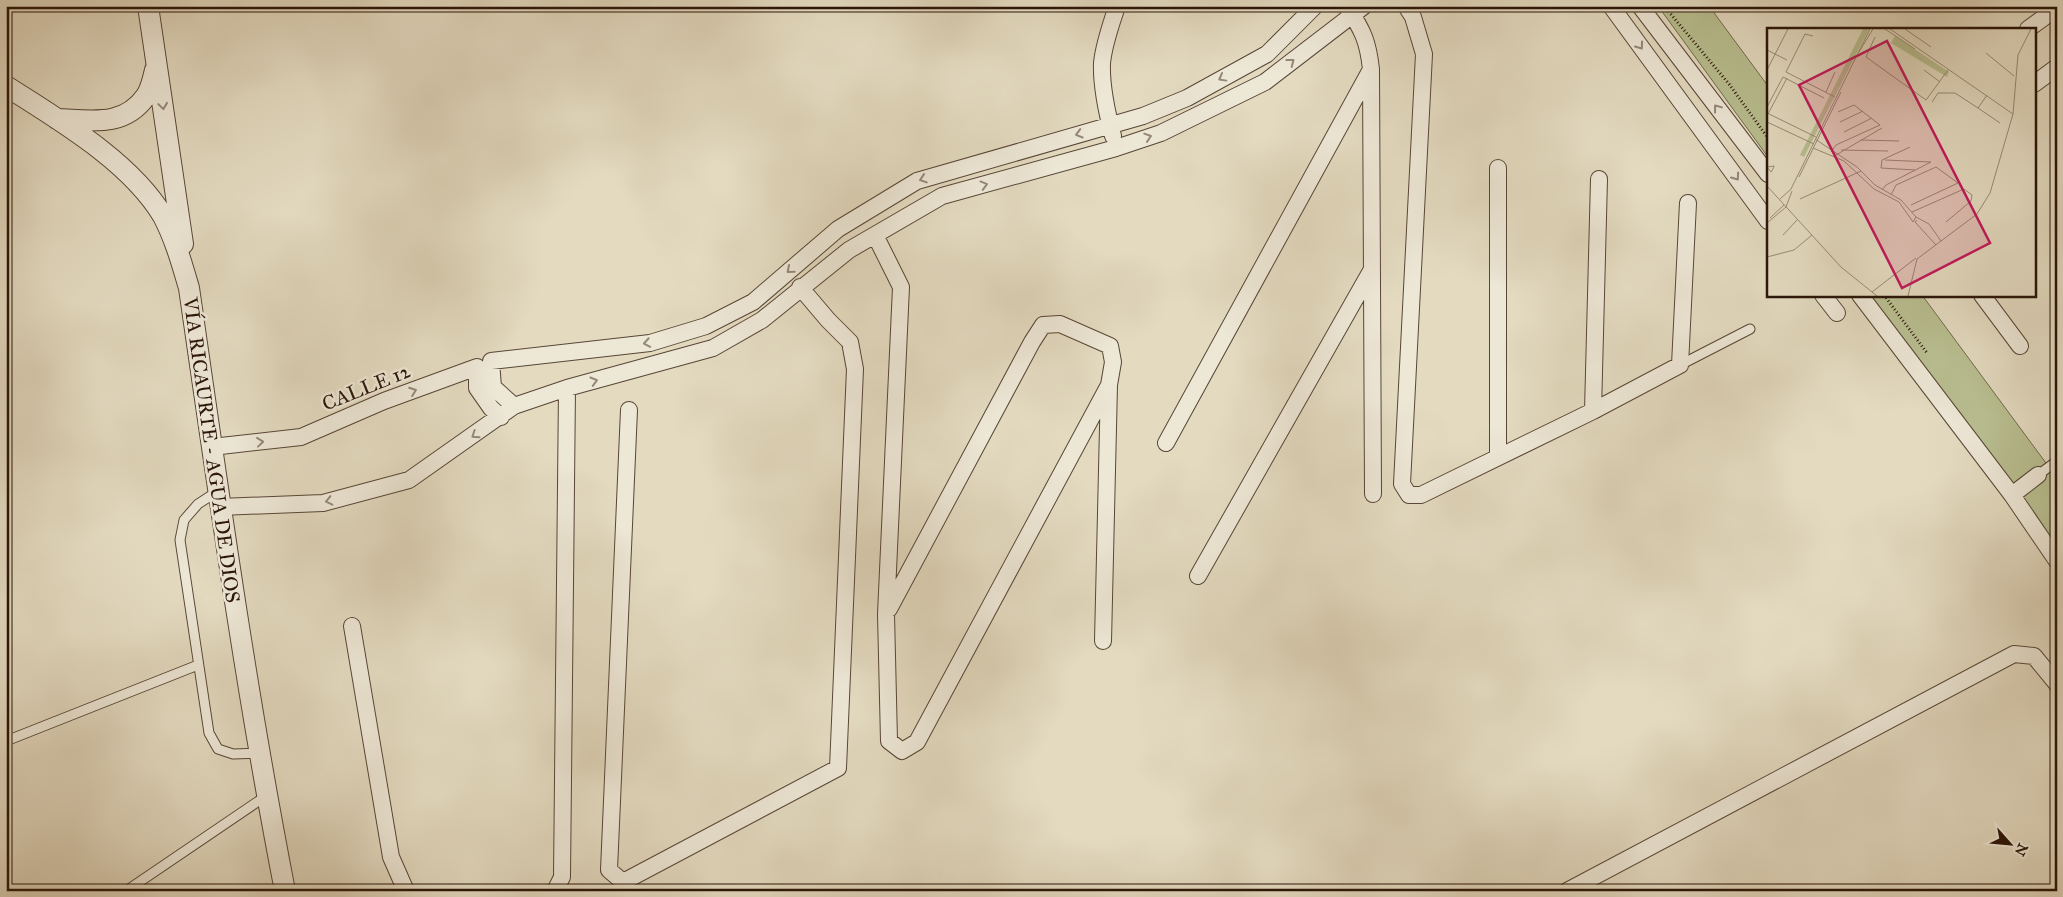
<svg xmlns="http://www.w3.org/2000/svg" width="2063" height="897" font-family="'IM FELL Great Primer',serif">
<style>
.green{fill:#b8be90;stroke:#716a4c}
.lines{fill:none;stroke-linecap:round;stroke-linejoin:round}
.service-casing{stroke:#584636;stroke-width:11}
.minor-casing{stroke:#584636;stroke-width:18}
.tertiary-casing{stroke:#584636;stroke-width:22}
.path{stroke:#2a1508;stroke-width:3;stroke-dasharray:1 2.5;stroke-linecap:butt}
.service{stroke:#ede7d6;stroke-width:9}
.minor{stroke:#ede7d6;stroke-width:16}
.tertiary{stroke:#ede7d6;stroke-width:20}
.oneway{stroke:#958879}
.labels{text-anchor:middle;stroke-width:5;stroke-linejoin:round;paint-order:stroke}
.street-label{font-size:20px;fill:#2a1508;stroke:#ede7d6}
.inset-road{fill:none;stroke:#998b76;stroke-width:1}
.view{fill:#c2185b;fill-opacity:0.15;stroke:#c2185b;stroke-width:2.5}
.inset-edge{fill:none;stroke:#2a1508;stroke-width:2.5}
</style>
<rect width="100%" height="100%" fill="#e3dac0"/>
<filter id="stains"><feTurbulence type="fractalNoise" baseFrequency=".004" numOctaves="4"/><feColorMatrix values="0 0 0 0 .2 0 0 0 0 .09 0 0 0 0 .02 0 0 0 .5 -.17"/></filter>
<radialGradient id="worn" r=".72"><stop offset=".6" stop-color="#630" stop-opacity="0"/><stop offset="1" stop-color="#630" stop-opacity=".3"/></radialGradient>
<path class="green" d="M 1658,6 L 1709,6 L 1768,86 L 1768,157 Z
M 1868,295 L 1922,295 L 2057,478 L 2057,554 Z"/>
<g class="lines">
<g class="service-casing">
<path id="service" d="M 1680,365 L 1750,329
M 2038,475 L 2057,461
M 218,491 L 198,504 L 184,520 L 180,540 L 209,733 L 218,749 L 233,754 L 260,753
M 6,741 L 198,665
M 126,891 L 266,796"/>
</g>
<g class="minor-casing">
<path id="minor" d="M 1406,6 L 1413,17 L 1424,54 L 1402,484 L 1409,495 L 1421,495 L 1593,411 L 1680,365 L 1688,203
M 1611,6 L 1768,221
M 1640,6 L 1768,174
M 1347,7 C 1363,30 1368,42 1371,69 L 1373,494
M 2028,29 L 2057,8
M 2034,84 L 2057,67
M 1113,136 C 1107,113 1101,86 1102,63 C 1104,43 1111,25 1117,6
M 1498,168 L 1498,457
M 875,235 L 901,287 L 886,614 L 889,741 L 902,751 L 917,742 L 1109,385
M 1823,295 L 1837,313
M 1860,295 L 2012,495 L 2057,561
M 1982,295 L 2020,346
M 514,406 L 493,387 L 491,361 L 650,343 L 706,326 L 753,302 L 838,229 L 917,181 L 1143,116 L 1187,98 L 1267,54 L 1315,6
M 629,410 L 609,870 L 623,882 L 838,768 L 855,369 L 850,342 L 828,320 L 800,287
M 1593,411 L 1599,179
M 1166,443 L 1370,71
M 212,447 L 301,437 L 384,401 L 477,367 L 477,388 L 491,408 L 501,417
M 2012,495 L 2038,475
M 220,507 L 323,503 L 409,480 L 514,406 L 567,388 L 713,348 L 762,320 L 849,250 L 942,196 L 1116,148 L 1161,133 L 1265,82 L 1364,6
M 1198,576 L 1371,271
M 889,609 L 1032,342 L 1043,325 L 1060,324 L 1110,346 L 1113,362 L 1109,385 L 1103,641
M 352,626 L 391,857 L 406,891
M 555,891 L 562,877 L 567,388
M 1567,891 L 2014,654 L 2034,656 L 2057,684"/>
</g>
<g class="tertiary-casing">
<path id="tertiary" d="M 148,6 L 183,244
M 6,86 C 59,120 130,161 163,216 C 175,239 182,264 189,288 C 218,489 246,691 285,891
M 57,119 C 90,120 124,128 146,96 C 151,89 153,78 155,70"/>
</g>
<path class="path" d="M 1664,6 L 1729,84 L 1768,138
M 1884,295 L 1927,353"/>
<use href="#service" class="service"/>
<use href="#minor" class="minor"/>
<use href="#tertiary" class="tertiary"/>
</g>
<defs><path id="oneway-chevron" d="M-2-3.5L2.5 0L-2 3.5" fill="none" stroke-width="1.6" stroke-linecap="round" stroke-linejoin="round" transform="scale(1.25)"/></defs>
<g class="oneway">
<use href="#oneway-chevron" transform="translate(1640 46) rotate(54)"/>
<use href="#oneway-chevron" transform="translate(1291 62) rotate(-38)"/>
<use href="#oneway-chevron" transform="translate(1222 78) rotate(151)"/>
<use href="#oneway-chevron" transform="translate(163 106) rotate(82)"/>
<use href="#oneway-chevron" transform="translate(1717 108) rotate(-127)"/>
<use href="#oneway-chevron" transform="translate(1079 134) rotate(164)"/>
<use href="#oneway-chevron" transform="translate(1148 137) rotate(-18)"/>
<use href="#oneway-chevron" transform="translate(1736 177) rotate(54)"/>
<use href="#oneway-chevron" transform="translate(923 179) rotate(162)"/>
<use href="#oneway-chevron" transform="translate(984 185) rotate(-15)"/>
<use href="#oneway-chevron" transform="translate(790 270) rotate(139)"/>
<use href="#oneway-chevron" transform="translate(647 343) rotate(170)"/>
<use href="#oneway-chevron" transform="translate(594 381) rotate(-16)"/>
<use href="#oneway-chevron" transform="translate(413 391) rotate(-20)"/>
<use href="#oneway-chevron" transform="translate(475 435) rotate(146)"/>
<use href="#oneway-chevron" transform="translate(260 442) rotate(-6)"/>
<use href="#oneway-chevron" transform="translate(329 501) rotate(167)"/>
</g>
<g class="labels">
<g class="street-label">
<text transform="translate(366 387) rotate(-22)" y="7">CALLE 12</text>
<text transform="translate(212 450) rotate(82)" y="7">VÍA RICAURTE - AGUA DE DIOS</text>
</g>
</g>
<g transform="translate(1767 28)">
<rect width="269" height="269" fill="#e3dac0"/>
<path d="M 96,1 L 102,1 L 37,129 L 33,127 ZM 128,8 L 182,44 L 180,49 L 124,15 Z" fill="#b8be90"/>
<path class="inset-road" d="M 118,1 L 148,21M 123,1 L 246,86M 138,1 L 164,19M 46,8 L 38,6 L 19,44 L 68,69M 108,9 L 99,29 L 159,72 L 181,42M 0,22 L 20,32M 92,24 L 106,1M 219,25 L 247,48M 0,42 L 21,1M 157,42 L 173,54M 59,64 L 68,44M 165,74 L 171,65 L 188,65 L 211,80 L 220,67M 0,79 L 16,49 L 57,70M 211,80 L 233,95M 0,85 L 49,109M 1,86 L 20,50M 0,94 L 47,116M 73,94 L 96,83M 77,104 L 105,90M 48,111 L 90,139 L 108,157 L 134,172 L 149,189 L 162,196 L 174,213M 94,112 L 132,113M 143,119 L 115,132 L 114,140 L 148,142M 46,120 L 77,133 L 107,161 L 132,174 L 146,194 L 149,189M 74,122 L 121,123M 64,124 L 69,117 L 113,97 L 87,77 L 71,84M 69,127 L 115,100M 7,138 L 7,139 L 4,144 L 0,139 ZM 32,149 L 74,64M 0,158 L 74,239 L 110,268M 115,162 L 119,157 L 164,134 L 118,132M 124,167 L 129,157 L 169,139 L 191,155 L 144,177M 13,171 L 24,161 L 103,1M 33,171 L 94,143M 145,184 L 197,161 L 205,167 L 204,173 L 179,194M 3,190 L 17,177M 150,192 L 148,194 L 169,217M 0,195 L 19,179 L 25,163M 16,207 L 30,192M 0,229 L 27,222 L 45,207M 105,264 L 149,230M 141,268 L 150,231 L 210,186 L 223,165 L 246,86 L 251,27 L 264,1"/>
<path class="view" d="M 120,13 L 223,215 L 135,260 L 32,57 Z"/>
<rect width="269" height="269" class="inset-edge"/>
</g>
<rect width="2063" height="897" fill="none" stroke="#e3dac0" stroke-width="25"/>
<rect x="8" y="8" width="2048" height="882" fill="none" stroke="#2a1508" stroke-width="2.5"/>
<rect x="12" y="12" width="2038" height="872" fill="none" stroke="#2a1508"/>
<g transform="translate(2010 844) rotate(117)" stroke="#ede7d6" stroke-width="4" paint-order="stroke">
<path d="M0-4L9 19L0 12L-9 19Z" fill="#2a1508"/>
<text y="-8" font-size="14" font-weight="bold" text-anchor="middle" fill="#2a1508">N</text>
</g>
<rect width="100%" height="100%" filter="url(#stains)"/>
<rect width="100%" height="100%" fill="url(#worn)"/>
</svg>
